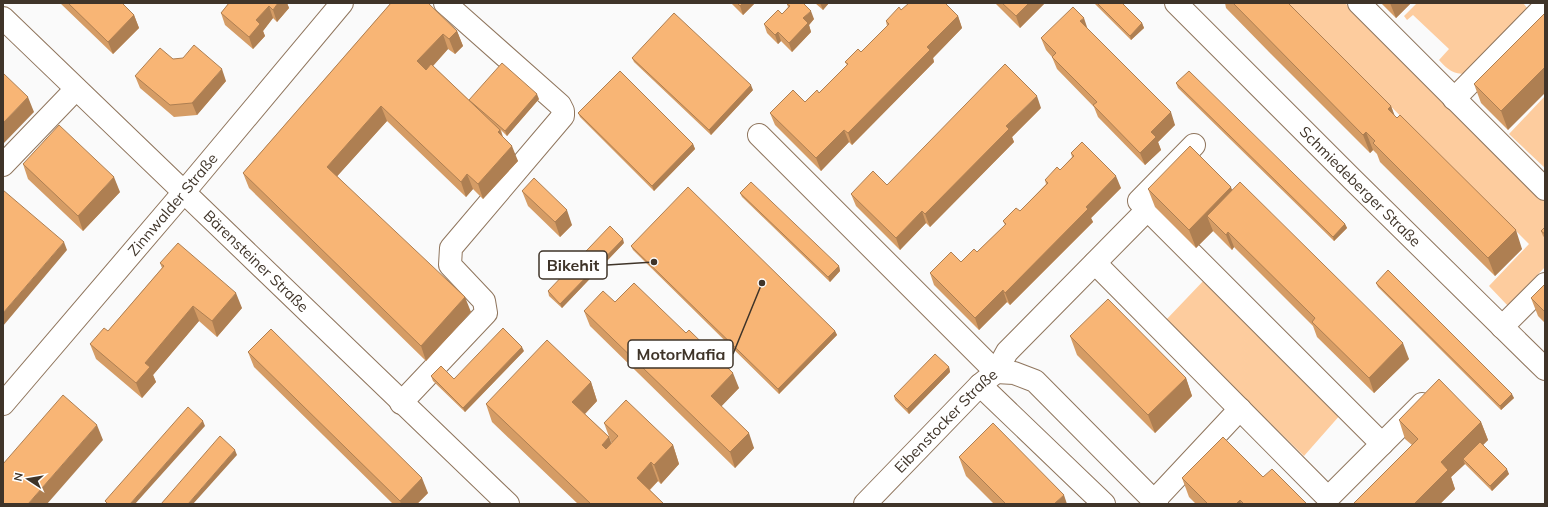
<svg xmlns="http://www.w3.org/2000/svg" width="1548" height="507" font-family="Mulish,sans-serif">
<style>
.green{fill:#fdcc9e}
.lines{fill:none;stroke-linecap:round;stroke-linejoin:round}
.minor-casing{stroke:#8f755d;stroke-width:24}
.minor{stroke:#fff;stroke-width:22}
.wall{fill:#d59c65}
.shaded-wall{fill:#ae7f52}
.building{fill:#f8b575;stroke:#ae7f52}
.labels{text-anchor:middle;stroke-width:3.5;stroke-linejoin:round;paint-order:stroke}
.street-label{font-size:15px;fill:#3f3429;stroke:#fff}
.leader{fill:none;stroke:#3f3429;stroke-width:1.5}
.callout-dot{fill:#3f3429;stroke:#fff;stroke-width:1.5}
.callout{fill:#fff;stroke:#3f3429;stroke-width:1.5}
.callout-label{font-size:16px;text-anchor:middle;font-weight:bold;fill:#3f3429}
</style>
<rect width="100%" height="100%" fill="#fafafa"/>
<path class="green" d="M 1287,3 L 1345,3 L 1545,199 L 1545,267 L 1508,306 L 1489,286 L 1529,244 Z
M 1417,3 L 1523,3 L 1529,10 L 1466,74 C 1453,74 1448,70 1439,60 L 1449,49 L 1413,15 L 1407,20 L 1404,16 Z
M 1545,96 L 1545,168 L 1509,134 Z
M 1207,277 L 1341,414 L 1304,456 L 1165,321 Z"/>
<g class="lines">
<g class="minor-casing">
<g id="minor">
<path id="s1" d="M 1176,3 L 1353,180 L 1545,369"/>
<path d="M 1359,3 L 1545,189"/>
<path id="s2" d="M 3,18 L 508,504"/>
<path d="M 1454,99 L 1545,6"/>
<path d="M 759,135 L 996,372"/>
<path d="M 3,165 L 76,89"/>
<path d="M 1095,263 L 1328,498 L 1382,444 L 1139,201 L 1194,145"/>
<path d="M 1502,327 L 1545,284"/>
<path d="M 996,372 L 1014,373 L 1035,381 L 1157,504"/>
<path d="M 980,385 L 1104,504"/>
<path d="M 401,403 L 486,313 L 484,301 L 450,265 L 451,248 L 563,116 L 563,111 L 560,105 L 445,3"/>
<path id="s3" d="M 3,404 L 184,192 L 342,3"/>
<path d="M 1382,444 L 1422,404"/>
<path d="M 1154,501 L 1240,409"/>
<path id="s4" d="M 865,504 L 980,385 L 996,372 L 1007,352 L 1148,209"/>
</g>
</g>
<use href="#minor" class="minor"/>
</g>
<path class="wall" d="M 60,3 L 122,3 L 134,15 L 139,28 L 113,54 Z
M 229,3 L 287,3 L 289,8 L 277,22 L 273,18 L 263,31 L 265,36 L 253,49 L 225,25 L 221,13 Z
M 391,3 L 457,31 L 463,46 L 455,54 L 448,49 L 433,66 L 470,101 L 539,99 L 507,136 L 501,130 L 503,137 L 518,161 L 483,199 L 473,189 L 466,197 L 387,121 L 337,176 L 471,312 L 426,361 L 249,188 L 243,173 Z
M 731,3 L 755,3 L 743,15 Z
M 815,3 L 829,3 L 823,10 Z
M 995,3 L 1045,3 L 1020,28 Z
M 1094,3 L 1122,3 L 1142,23 L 1144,28 L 1131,40 Z
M 1225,3 L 1288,3 L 1391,106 L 1394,115 L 1522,249 L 1495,276 L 1380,162 L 1377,154 L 1373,150 L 1370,153 L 1269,52 L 1226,8 Z
M 1381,3 L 1411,3 L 1396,18 Z
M 787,4 L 814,19 L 809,25 L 811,32 L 792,52 L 781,41 L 778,44 L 767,33 L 764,24 L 782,14 L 788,7 Z
M 901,10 L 958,16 L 962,28 L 933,58 L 934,62 L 852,145 L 849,142 L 821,171 L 775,125 L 770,113 L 805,102 L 819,93 L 847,65 L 845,62 L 861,52 L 887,26 L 886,21 Z
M 1545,13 L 1508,130 L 1481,103 L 1474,84 Z
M 1087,28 L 1175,125 L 1158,142 L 1161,150 L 1145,165 L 1098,117 L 1094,107 L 1057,69 L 1052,57 L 1046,50 L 1041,38 Z
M 632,58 L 753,90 L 711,135 L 634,62 Z
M 173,59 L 226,81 L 197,115 L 174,117 L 140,88 L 135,76 Z
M 1176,83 L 1345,224 L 1347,228 L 1334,241 L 1178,88 Z
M 1041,108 L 1012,137 L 1014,142 L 930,227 L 926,223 L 900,250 L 856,206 L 851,194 L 887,185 Z
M 578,113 L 693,144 L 695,149 L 654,191 L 580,117 Z
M 1071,153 L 1121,188 L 1091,218 L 1093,222 L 1010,305 L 1007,302 L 979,330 L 934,285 L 930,273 L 961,262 L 977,252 L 1005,225 L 1003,221 L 1020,211 L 1046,184 L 1045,180 L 1060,170 L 1072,157 Z
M 23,164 L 120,192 L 83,231 L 28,179 Z
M 1148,189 L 1232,190 L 1409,359 L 1374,393 L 1317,337 L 1313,326 L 1234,247 L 1232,250 L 1213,231 L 1196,248 L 1155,207 Z
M 522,191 L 572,225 L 560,237 L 528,206 Z
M 740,193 L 839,266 L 840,271 L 830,282 L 742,197 Z
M 1545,227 L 1545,238 L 1543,236 L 1541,231 Z
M 624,243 L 562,308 L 549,296 L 548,291 Z
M 631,246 L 835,331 L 837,335 L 779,394 L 633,250 Z
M 160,263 L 242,308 L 217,337 L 199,321 L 153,375 L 156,382 L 142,398 L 96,359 L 90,344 L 108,331 L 162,268 Z
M 1376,283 L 1514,398 L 1501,410 L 1378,287 Z
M 1545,284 L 1545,323 L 1538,316 L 1531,298 Z
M 615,302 L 739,388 L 721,406 L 754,448 L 735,468 L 590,326 L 584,311 Z
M 1070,336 L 1186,378 L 1192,396 L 1155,433 L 1077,355 Z
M 524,351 L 465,412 L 433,381 L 431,376 L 454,379 Z
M 248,352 L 428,493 L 417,504 L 393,504 L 254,367 Z
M 949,367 L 950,372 L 909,414 L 895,400 L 894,396 Z
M 591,382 L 597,401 L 585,414 L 609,437 L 611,443 L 612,443 L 611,442 L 604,423 L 673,445 L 679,464 L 661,484 L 658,481 L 650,490 L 664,504 L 578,504 L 492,422 L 486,404 Z
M 1399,420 L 1481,422 L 1488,440 L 1483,445 L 1509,474 L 1492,491 L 1465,464 L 1451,477 L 1455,489 L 1440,504 L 1353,504 L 1412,445 L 1405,439 Z
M 959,457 L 1067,504 L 994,504 L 966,476 Z
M 1263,477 L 1307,504 L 1196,504 L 1189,497 L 1182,478 Z"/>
<path class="shaded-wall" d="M 278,3 L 287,3 L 289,8 L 277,22 L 273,10 Z
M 743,3 L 755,3 L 743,15 L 740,6 Z
M 820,3 L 829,3 L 823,10 Z
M 1029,3 L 1045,3 L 1020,28 L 1016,16 Z
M 1390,3 L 1411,3 L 1396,18 Z
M 269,6 L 273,18 L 263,31 L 265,36 L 253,49 L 249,37 L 256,20 Z
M 811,11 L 814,19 L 809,25 L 811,32 L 792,52 L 789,43 L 803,18 Z
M 134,15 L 139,28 L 113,54 L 108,42 Z
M 958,16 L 962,28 L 933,58 L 934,62 L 852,145 L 848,133 L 927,47 Z
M 1084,18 L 1088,30 L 1080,21 Z
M 1142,23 L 1144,28 L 1131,40 L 1130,36 Z
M 457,31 L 463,46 L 455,54 L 449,39 Z
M 778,32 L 781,41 L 778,44 L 775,35 Z
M 443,34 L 448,49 L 423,77 L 417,61 Z
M 1545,67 L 1545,93 L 1508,130 L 1501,111 Z
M 222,69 L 226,81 L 197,115 L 192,103 Z
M 751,85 L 753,90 L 711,135 L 709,130 Z
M 537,94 L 539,99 L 507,136 L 505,131 Z
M 1037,96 L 1041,108 L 1012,137 L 1014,142 L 930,227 L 925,214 L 1006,126 Z
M 28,97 L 34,112 L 3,144 L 3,123 Z
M 381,106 L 387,121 L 332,182 L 327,167 Z
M 1391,106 L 1398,124 L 1388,109 Z
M 1171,112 L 1175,125 L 1158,142 L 1161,150 L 1145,165 L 1140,153 L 1151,132 Z
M 500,130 L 506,145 L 498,132 Z
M 844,130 L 849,142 L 821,171 L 816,158 Z
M 1366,132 L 1373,150 L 1370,153 L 1363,135 Z
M 693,144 L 695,149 L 654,191 L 652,186 Z
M 512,146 L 518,161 L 483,199 L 478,184 Z
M 467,174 L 473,189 L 466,197 L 461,182 Z
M 1116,176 L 1121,188 L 1091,218 L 1093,222 L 1010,305 L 1005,293 L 1086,207 Z
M 114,177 L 120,192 L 83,231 L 78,216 Z
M 1231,187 L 1238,205 L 1207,216 L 1213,231 L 1196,248 L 1189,230 Z
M 567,210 L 572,225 L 560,237 L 555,222 Z
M 922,211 L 926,223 L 900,250 L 896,238 Z
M 1345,224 L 1347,228 L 1334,241 L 1333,237 Z
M 1516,230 L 1522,249 L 1495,276 L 1488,258 Z
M 1228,232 L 1234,247 L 1232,250 L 1226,235 Z
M 623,239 L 624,243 L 562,308 L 560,304 Z
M 64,242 L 67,250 L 3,326 L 3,313 Z
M 839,266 L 840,271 L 830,282 L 828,277 Z
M 1003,290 L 1007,302 L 979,330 L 975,318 Z
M 236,293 L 242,308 L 217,337 L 212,321 Z
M 465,297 L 471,312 L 426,361 L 421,346 Z
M 193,306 L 199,321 L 153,375 L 156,382 L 142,398 L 136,383 L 145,363 Z
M 835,331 L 837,335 L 779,394 L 778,389 Z
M 1403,343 L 1409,359 L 1374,393 L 1369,378 Z
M 522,347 L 524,351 L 465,412 L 463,408 Z
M 949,367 L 950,372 L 909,414 L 907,409 Z
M 733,373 L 739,388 L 717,411 L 711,396 Z
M 1186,378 L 1192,396 L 1155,433 L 1148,415 Z
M 591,382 L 597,401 L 579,420 L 572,402 Z
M 1512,394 L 1514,398 L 1501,410 L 1500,406 Z
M 203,421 L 205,426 L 135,504 L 130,504 Z
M 1481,422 L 1488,440 L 1466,462 L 1463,459 L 1465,464 L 1451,477 L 1455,489 L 1440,504 L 1414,504 L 1441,462 Z
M 97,425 L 103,440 L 47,504 L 28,504 Z
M 749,433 L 754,448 L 735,468 L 730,452 Z
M 609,437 L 616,456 L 609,464 L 602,445 Z
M 673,445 L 679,464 L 661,484 L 654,465 Z
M 235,450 L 237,455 L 193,504 L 188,504 Z
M 651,462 L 658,481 L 643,496 L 637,478 Z
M 1507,469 L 1509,474 L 1492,491 L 1490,486 Z
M 422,478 L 428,493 L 417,504 L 401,504 L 400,501 Z
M 1064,495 L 1067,504 L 1054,504 Z
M 1240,500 L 1241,504 L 1236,504 Z"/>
<path class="building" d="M 68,3 L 122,3 L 134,15 L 108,42 Z
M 229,3 L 278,3 L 273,10 L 269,6 L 256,20 L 260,24 L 249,37 L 221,13 Z
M 391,3 L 428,3 L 457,31 L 449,39 L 443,34 L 417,61 L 426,70 L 431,64 L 500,130 L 498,132 L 512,146 L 478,184 L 467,174 L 461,182 L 381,106 L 327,167 L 465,297 L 421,346 L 243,173 Z
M 737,3 L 743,3 L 740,6 Z
M 788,3 L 803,3 L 811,11 L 803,18 L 808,23 L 789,43 L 778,32 L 775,35 L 764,24 L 778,10 L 782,14 L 790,6 L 787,4 Z
M 909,3 L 945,3 L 958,16 L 927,47 L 930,50 L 848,133 L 844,130 L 816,158 L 770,113 L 793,90 L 805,102 L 817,90 L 819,93 L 848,64 L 845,62 L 858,49 L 861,52 L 889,24 L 886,21 L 899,7 L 901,10 Z
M 1002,3 L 1029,3 L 1016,16 Z
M 1097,3 L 1122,3 L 1142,23 L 1130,36 Z
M 1233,3 L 1288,3 L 1391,106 L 1388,109 L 1397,118 L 1400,115 L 1516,230 L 1488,258 L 1373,143 L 1375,141 L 1366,132 L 1363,135 Z
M 1073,7 L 1084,18 L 1080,21 L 1171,112 L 1151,132 L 1156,137 L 1140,153 L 1093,105 L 1097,102 L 1052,57 L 1056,53 L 1041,38 Z
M 674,13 L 751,85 L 709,130 L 632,58 Z
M 1545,13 L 1545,67 L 1501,111 L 1474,84 Z
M 194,45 L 222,69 L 192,103 L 170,105 L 135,76 L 160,48 L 173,59 L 183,58 Z
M 502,63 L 537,94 L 505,131 L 469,100 Z
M 1005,64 L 1037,96 L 1006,126 L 1009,129 L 925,214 L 922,211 L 896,238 L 851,194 L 873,171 L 887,185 Z
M 620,71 L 693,144 L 652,186 L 578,113 Z
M 1189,71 L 1345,224 L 1333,237 L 1176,83 Z
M 3,73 L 28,97 L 3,123 Z
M 59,125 L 114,177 L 78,216 L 23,164 Z
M 1082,142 L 1116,176 L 1086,207 L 1088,209 L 1005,293 L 1003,290 L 975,318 L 930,273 L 951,252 L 961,262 L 974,249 L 977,252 L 1006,224 L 1003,221 L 1016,208 L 1020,211 L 1048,183 L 1045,180 L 1057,167 L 1060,170 L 1074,156 L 1071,153 Z
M 1190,146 L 1231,187 L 1189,230 L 1148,189 Z
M 534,178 L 567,210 L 555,222 L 522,191 Z
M 751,182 L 839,266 L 828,277 L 740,193 Z
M 1240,182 L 1403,343 L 1369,378 L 1312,322 L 1315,318 L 1228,232 L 1226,235 L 1207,216 Z
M 688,187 L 835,331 L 778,389 L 631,246 Z
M 3,190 L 64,242 L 3,313 Z
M 610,226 L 623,239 L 560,304 L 548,291 Z
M 1545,227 L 1545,234 L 1541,231 Z
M 178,243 L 236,293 L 212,321 L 193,306 L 145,363 L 150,367 L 136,383 L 90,344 L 104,328 L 108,331 L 164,266 L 160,263 Z
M 1388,270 L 1512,394 L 1500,406 L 1376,283 Z
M 634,283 L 686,333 L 689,330 L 733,373 L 711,396 L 749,433 L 730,452 L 584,311 L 603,291 L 615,302 Z
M 1545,284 L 1545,312 L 1531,298 Z
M 1108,299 L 1186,378 L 1148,415 L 1070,336 Z
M 503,328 L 522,347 L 463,408 L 431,376 L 441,366 L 454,379 Z
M 271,329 L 422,478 L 400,501 L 248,352 Z
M 547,340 L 591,382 L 572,402 L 609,437 L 602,445 L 606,449 L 618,436 L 604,423 L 626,400 L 673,445 L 654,465 L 651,462 L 637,478 L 664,504 L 591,504 L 486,404 Z
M 935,354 L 949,367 L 907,409 L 894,396 Z
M 1439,379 L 1481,422 L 1441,462 L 1448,470 L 1414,504 L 1353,504 L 1418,439 L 1399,420 Z
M 63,395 L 97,425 L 28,504 L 3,504 L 3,464 Z
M 188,407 L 203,421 L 130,504 L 108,504 L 105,501 Z
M 993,423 L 1064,495 L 1054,504 L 1006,504 L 959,457 Z
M 220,436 L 235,450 L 188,504 L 161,504 Z
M 1223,437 L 1263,477 L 1272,469 L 1307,504 L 1244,504 L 1240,500 L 1236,504 L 1208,504 L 1182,478 Z
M 1480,442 L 1507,469 L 1490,486 L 1463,459 Z"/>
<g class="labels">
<g class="street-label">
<text dy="5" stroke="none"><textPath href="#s1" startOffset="260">Schmiedeberger Straße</textPath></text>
<text dy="5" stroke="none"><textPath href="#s3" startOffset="262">Zinnwalder Straße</textPath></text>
<text dy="5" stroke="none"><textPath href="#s2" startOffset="351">Bärensteiner Straße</textPath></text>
<text dy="5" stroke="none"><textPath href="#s4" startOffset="116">Eibenstocker Straße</textPath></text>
</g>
</g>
<path class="leader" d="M654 262L607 265M762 283L733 354"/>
<g class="callout-dot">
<circle cx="654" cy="262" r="4"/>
<circle cx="762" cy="283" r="4"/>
</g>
<g class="callout">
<rect x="539" y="251" width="68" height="28" rx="4"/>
<rect x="628" y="340" width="105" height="28" rx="4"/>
</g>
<g class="callout-label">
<text x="573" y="271">Bikehit</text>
<text x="681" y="360">MotorMafia</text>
</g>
<rect width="1548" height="507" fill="none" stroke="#3f3429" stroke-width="8"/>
<g transform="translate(28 479) rotate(282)" stroke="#ffffff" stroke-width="3" paint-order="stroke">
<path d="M0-3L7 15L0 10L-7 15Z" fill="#3f3429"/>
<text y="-6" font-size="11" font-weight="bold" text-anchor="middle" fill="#3f3429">N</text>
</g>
</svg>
